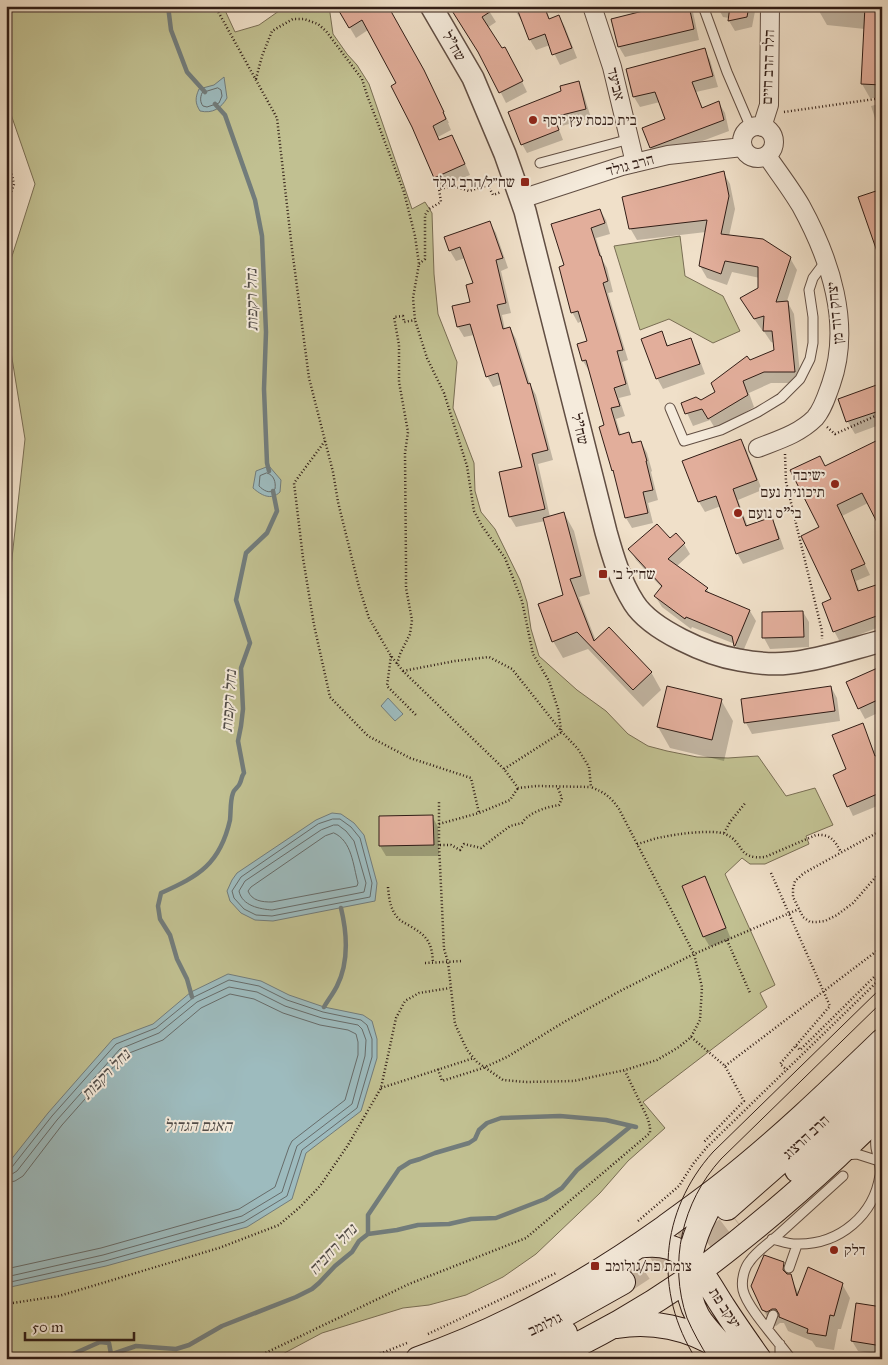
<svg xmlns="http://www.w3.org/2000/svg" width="888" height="1365" font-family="'IM FELL Great Primer','Frank Ruhl Libre',serif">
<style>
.green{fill:#c1c091;stroke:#796e54}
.water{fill:#9dbbbe;stroke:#727c7b}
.shadow{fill:#0003}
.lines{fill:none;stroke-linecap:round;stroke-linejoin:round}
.shore{stroke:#676c6a;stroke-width:1}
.stream{stroke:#727c7b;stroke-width:4.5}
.building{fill:#e2ae9b;stroke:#311d16}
.secondary-tunnel{stroke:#cab9a5;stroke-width:24;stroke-dasharray:24 12;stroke-linecap:butt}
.service-casing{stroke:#614e43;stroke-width:11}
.minor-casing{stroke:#614e43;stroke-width:20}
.tertiary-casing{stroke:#614e43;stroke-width:24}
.secondary-casing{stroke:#311d16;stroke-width:26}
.path{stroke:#311d16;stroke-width:2.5;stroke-dasharray:1 2.5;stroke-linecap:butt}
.service{stroke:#f5ebdc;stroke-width:9}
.minor{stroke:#f5ebdc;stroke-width:18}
.tertiary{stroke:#f5ebdc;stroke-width:21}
.secondary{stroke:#f5ebdc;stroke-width:24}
.tram{stroke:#311d16;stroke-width:1}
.poi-dot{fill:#8f2418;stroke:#f5ebdc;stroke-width:2}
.labels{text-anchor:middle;stroke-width:4;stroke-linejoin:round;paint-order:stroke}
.street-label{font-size:15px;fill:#311d16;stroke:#f5ebdc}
.poi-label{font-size:15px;fill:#311d16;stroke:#f5ebdc;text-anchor:start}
.water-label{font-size:16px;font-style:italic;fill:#514c48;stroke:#f5ebdc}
</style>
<rect width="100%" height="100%" fill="#f0e0c9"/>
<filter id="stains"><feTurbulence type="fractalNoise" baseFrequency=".004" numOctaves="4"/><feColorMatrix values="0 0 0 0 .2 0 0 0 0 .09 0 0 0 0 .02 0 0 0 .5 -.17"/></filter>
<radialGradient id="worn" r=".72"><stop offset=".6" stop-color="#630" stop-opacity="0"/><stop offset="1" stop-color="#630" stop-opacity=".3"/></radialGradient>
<path class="green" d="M 6,6 L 223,6 L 235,32 L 259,25 L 286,6 L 329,6 L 333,34 L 347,54 L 357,65 L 369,84 L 412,209 L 425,202 L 432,213 L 434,274 L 438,314 L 457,362 L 453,408 L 474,463 L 475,491 L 481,512 L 495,529 L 520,580 L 527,602 L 531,629 L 539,656 L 577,690 L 606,711 L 628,734 L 648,746 L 667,751 L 697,757 L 728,758 L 758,756 L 786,796 L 815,788 L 833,825 L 806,836 L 809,844 L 765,864 L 750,864 L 742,858 L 725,874 L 775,985 L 760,993 L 767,1007 L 643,1102 L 665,1128 L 628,1161 L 600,1193 L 536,1254 L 503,1277 L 466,1295 L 429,1305 L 403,1308 L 322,1333 L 277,1357 L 271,1359 L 6,1359 L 6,613 L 25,439 L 6,321 L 6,275 L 35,184 L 6,100 Z
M 680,236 L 685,276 L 723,296 L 740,331 L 713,343 L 669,319 L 640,330 L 614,246 Z"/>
<path class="water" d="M 224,77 L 227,98 C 221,108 213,114 200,111 C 195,103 195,98 199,89 L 214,85 Z
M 269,466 L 281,480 L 280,492 C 271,501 261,495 253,488 L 256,471 Z
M 388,698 L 403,714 L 395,721 L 381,706 Z
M 332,813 L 341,814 L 354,823 L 364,835 L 377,883 L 375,901 L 273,921 L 255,920 L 241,913 L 230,901 L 227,891 L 232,880 L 237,873 L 316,820 Z
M 228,974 L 261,981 L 289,995 L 324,1007 L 363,1015 L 372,1021 L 377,1039 L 377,1058 L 361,1111 L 306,1153 L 292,1199 L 247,1227 L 106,1266 L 6,1288 L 6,1166 L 48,1113 L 113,1039 L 153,1024 L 191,992 Z"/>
<path class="shadow" d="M 337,6 L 384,6 L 429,82 L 449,123 L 448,123 L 451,130 L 438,137 L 440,141 L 452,136 L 458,147 L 470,175 L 441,188 L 435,177 L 398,84 L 368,30 L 356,38 Z
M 449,6 L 486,6 L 496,22 L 487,28 L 502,50 L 511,59 L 527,92 L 506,103 L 483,57 Z
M 511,6 L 545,6 L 550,20 L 559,16 L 565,27 L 577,58 L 560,65 L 550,45 L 536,50 L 530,40 L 523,21 L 522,22 L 515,10 L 513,11 Z
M 668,6 L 689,6 L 693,12 L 699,40 L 625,57 L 619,47 Z
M 717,6 L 756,6 L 752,27 L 735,31 L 729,21 L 729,18 L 723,17 Z
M 820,6 L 882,6 L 882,98 L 870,98 L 862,84 L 865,29 L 827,25 L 819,11 Z
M 704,49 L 710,60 L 718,87 L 696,92 L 703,109 L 719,103 L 725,113 L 729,131 L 657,158 L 651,148 L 643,128 L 667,119 L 660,102 L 640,107 L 634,97 Z
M 578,82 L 583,92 L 591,118 L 558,127 L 563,140 L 527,153 L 522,144 L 563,92 Z
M 882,103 L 882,139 L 871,106 Z
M 723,172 L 730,184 L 735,209 L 729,236 L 790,258 L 797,270 L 787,301 L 794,314 L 801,383 L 771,383 L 749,393 L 754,407 L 716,430 L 710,420 L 693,426 L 683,404 L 701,402 L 717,393 L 749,362 L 775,350 L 774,343 L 771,342 L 763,330 L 762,330 L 748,310 L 760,289 L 760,278 L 732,272 L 727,285 L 707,278 L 700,266 L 706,232 L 637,240 L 630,228 Z
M 600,210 L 606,220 L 610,234 L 596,238 L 603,261 L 607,268 L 613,292 L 608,293 L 628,360 L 622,362 L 631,395 L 619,398 L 625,416 L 616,419 L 621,435 L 628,433 L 635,444 L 641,442 L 647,453 L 652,471 L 651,472 L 658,500 L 648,503 L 653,523 L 632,528 L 626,518 L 615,473 L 606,426 L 589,371 L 583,361 L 588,342 L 582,321 L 578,323 L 572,312 L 566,266 Z
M 490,223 L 496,233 L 508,268 L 501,271 L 511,313 L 502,315 L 505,330 L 510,328 L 516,339 L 530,384 L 536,395 L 553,460 L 538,464 L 550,517 L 564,513 L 574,531 L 590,594 L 579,597 L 596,641 L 651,672 L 661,690 L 643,707 L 588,649 L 563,658 L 553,641 L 564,596 L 545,521 L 516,527 L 510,517 L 524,468 L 502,384 L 493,387 L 487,376 L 474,335 L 464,337 L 458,327 L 453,307 L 471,303 L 474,284 L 465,258 L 456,261 L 450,251 L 445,238 Z
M 661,333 L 669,347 L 690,340 L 696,350 L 705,374 L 663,389 L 657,378 Z
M 882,384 L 882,424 L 855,434 L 848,422 L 839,399 Z
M 882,439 L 868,503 L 842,516 L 870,575 L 856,581 L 860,592 L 882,584 L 882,626 L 840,642 L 834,631 L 832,600 L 821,528 L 825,467 Z
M 741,440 L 747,451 L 762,490 L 738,500 L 748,527 L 771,518 L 777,529 L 784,549 L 743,564 L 737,553 L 721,506 L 705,512 L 699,502 L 684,462 Z
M 670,540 L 684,544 L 690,554 L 677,566 L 707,589 L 710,595 L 750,611 L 756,621 L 741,656 L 735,644 L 692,627 L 691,629 L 662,607 L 655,596 L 662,588 L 636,560 L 630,549 Z
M 803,612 L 809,622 L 809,647 L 770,649 L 764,638 L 763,613 Z
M 882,668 L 882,711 L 865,719 L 859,708 Z
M 831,687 L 837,698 L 840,721 L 752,734 L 746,723 L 742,700 Z
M 721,700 L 733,721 L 724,761 L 670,748 L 658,727 Z
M 862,725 L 867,734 L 876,757 L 882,755 L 882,804 L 853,816 L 834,776 L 847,770 Z
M 432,816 L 438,827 L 439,856 L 386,856 L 380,846 Z
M 704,878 L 710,888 L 731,939 L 710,947 L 704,937 L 684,887 Z
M 783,1263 L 799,1294 L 842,1284 L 850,1298 L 841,1329 L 838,1329 L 834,1350 L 816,1347 L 812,1341 L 788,1331 L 784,1323 L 780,1323 L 776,1326 L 771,1324 L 763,1309 Z
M 882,1273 L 882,1289 L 879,1285 Z
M 882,1308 L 882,1355 L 858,1351 L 852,1341 Z"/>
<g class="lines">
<path class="shore" d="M 218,88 L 221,90 L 222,96 L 219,103 L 207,107 L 203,106 C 200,102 200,98 202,93 Z
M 267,473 C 274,475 276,482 275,489 C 270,495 263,490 259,486 L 260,476 Z
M 333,819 L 340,819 L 351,827 L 360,838 L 372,883 L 370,897 L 272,916 L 256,915 L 244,909 L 234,898 L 232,891 L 241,877 L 318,824 Z
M 334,825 L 338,825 L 346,831 L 354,841 L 366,883 L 364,892 L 272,910 C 260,909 242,906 239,891 L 245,881 L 321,830 Z
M 334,833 C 352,841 353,865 358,883 L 357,886 L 272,902 C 262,902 252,901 248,891 L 251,887 L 325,836 Z
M 6,1169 L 12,1167 L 52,1116 L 116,1044 L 156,1028 L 194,997 L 229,980 L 259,986 L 287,1000 L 323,1012 L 361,1020 L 367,1025 L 372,1039 L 372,1057 L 357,1108 L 302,1150 L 287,1196 L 244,1222 L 105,1261 L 6,1283
M 6,1175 L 12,1174 L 17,1171 L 57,1120 L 120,1049 L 159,1033 L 197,1002 L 229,987 L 257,992 L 285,1006 L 322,1018 L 358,1025 L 362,1029 L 366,1040 L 365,1056 L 352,1104 L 297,1146 L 282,1192 L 242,1216 L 103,1255 L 6,1277
M 6,1183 L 15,1181 L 23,1176 L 62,1125 L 124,1055 L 163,1040 L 201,1008 L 230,994 L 254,999 L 283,1013 L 320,1025 L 348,1030 L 356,1034 L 358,1042 L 358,1055 L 345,1100 L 292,1141 L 289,1147 L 275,1187 L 239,1209 L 101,1248 L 6,1269"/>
<path class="stream" d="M 168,6 L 171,30 L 187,72 L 205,92
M 215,104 L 225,115 L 255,200 L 262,236 L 266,332 L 264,389 L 267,463 L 269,471
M 192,997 L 187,979 L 177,959 L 170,935 L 160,919 L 158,906 L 161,893 C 199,876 220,864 230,820 C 231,811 230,801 233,793 C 234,789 239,787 240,783 C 242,779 241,777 244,773 L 238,741 L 241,726 L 243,709 L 241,668 L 250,643 L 236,600 L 246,553 L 267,533 L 277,511 L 273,491
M 324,1007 C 328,1000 333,994 337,986 C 349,962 347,933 341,908
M 368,1234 L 397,1230 L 418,1225 L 449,1224 L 471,1219 L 496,1218 L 545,1199 L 562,1188 L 577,1170 L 631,1126
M 62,1359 L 100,1342 L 109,1343 L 111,1354
M 98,1359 L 136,1346 L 176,1349 L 189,1345 L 222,1326 L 296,1297 L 312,1289 L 319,1283 L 335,1266 L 352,1252 L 359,1241 L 368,1234 L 368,1215 L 399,1169 L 410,1162 L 420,1159 L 435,1153 L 469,1143 L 475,1139 L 479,1130 L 487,1123 L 501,1118 L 560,1116 L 606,1120 L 636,1127"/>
</g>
<path class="building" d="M 336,6 L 388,6 L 424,70 L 444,112 L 443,112 L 446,119 L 433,126 L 439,140 L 452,135 L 465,164 L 434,178 L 412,127 L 391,86 L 396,83 L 362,20 L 349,28 Z
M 449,6 L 499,6 L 482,17 L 502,48 L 505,47 L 523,81 L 499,93 L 478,52 Z
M 516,6 L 544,6 L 549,19 L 559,15 L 572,48 L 552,55 L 545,34 L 529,40 Z
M 663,6 L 689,6 L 694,29 L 618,47 L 611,19 Z
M 730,6 L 749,6 L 747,17 L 728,21 Z
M 865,6 L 882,6 L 882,85 L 861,84 Z
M 705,48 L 713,76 L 692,82 L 702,108 L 719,101 L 724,120 L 650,148 L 642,128 L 665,119 L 655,92 L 633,97 L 626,69 Z
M 579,81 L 586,109 L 554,117 L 559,130 L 521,145 L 508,112 L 561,91 L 560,86 Z
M 724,171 L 729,196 L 721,234 L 763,239 L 791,257 L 776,302 L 788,301 L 795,372 L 764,372 L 743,381 L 748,395 L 708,419 L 702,409 L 685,414 L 681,403 L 696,397 L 701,400 L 715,392 L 711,383 L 747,356 L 750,360 L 774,350 L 772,331 L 763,331 L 764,316 L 754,319 L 740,298 L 758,288 L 758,267 L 725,261 L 721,274 L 699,266 L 707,220 L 629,229 L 622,197 Z
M 882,189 L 882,259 L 880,260 L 858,197 Z
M 600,209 L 605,223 L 591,228 L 600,256 L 601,256 L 608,281 L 603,283 L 623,350 L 617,351 L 626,384 L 614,388 L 620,406 L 611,408 L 619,435 L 629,432 L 632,443 L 641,441 L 647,461 L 646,461 L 653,490 L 643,492 L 648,513 L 625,518 L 613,470 L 612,471 L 599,427 L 604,425 L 586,360 L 582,361 L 577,344 L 587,341 L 578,311 L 571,313 L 559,267 L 564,265 L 551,224 Z
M 490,221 L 503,258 L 496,260 L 506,303 L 497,305 L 503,329 L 510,327 L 528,384 L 530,383 L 548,450 L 532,454 L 545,509 L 509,517 L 499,472 L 522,467 L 498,373 L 486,377 L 470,324 L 457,327 L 452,306 L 470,302 L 466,285 L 473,283 L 460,247 L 449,251 L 444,237 Z
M 662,331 L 667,346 L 691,338 L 700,364 L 656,379 L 641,339 Z
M 882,383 L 882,410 L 846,422 L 838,399 Z
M 882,438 L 882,532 L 862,493 L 837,505 L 865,564 L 851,570 L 858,591 L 882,583 L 882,614 L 833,632 L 822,603 L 831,599 L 801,536 L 819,527 L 790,470 L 820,456 L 825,466 Z
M 741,439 L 757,480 L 733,489 L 746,526 L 772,517 L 779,539 L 736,554 L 716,496 L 698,502 L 682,461 Z
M 564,512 L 581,576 L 570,579 L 594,641 L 609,627 L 652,672 L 633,690 L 577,632 L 552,642 L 538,604 L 563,595 L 543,518 Z
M 657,524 L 670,538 L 676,533 L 685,543 L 668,559 L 708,588 L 705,591 L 750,610 L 735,646 L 734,646 L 732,636 L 686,617 L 685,619 L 654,596 L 662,586 L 628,549 Z
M 803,611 L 804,637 L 762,638 L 762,612 Z
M 882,666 L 882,698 L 858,709 L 846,682 Z
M 667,686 L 722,699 L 712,740 L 657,727 Z
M 831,686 L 835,711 L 744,723 L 741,699 Z
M 863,723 L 875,756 L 882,754 L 882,792 L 847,807 L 833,775 L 846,769 L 832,735 Z
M 433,815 L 434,845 L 379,846 L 379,816 Z
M 705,876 L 726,928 L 703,937 L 682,886 Z
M 764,1255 L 784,1262 L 783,1270 L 787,1274 L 791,1274 L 797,1296 L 808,1267 L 843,1283 L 834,1316 L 830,1315 L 826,1336 L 807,1333 L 808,1329 L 779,1317 L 779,1314 L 776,1309 L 772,1309 L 767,1312 L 762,1310 L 751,1286 Z
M 856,1303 L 882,1307 L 882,1346 L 851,1341 Z"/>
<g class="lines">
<path class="secondary-tunnel" d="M 679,1265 L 737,1221
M 623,1282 L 687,1240"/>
<g class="service-casing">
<path id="service" d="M 703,6 L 727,72 L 751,128
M 540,163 L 630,139
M 670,408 L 684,441 L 721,430 L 758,412 L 781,398 L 800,379 L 810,359 L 813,343 L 813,317 L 809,290 L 813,278 L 825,262
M 846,1155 L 857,1154 L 879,1161
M 772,1239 C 781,1241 790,1245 799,1244 C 840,1244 874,1215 880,1175 C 881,1165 878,1157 876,1148 C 875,1140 876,1132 877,1125
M 789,1268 L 797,1245
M 768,1328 L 773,1315
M 779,1359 L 780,1354 L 780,1344
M 791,1359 C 779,1342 747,1308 743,1290 C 741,1281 744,1268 750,1261 C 757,1251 769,1243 778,1235 C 800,1215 822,1195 843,1176"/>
</g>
<g class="minor-casing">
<path id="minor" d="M 592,6 L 612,67 L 635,163
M742 142a16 16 0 1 1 32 0a16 16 0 1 1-32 0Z
M 762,127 L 769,105 L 770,6
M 521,199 L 622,166 L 668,155 L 743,147
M 758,448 C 778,440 799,434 815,418 C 823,409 827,395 831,384 C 852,325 830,259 801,206 C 791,189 778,172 767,156"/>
</g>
<g class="tertiary-casing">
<path id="tertiary" d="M 431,6 L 473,78 L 505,154 L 525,211 L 606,532 C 613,557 620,581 634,603 C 651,630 708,655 739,660 C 755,663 773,665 789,663 C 820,660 851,649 882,641"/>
</g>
<g class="secondary-casing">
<path id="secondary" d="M 797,1170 L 817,1152 L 882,1088
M 717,1193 C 695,1229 675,1276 698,1317 C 707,1332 722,1344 733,1359
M 727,1208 L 800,1144 L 877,1068
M 638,1246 C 688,1237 701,1273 724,1308 C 735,1325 747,1342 759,1359
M 617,1326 C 652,1320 689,1328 719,1347
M 418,1359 C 507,1328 588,1282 664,1228 C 683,1214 703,1200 722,1185 C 778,1141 830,1091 882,1041
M 464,1359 L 548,1324 L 623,1282
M 512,1359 L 565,1333
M 548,1359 C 615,1328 679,1289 736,1243 C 771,1215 805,1186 837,1156 C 852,1142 866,1127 882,1114"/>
</g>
<path class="path" d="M 215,6 L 277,118 L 292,249 L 309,378 L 333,472 L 338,502 L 359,587 L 369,618 L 391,656 L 403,671 L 504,769 L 518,788 L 537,786 L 591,787
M 256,79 L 262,56 L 272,31 L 293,19 L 304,19 L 318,24 L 326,31 L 362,79 L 367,95 L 404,192 L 415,236 L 419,264 L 413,298 L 415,320 L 427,358 L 444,393 L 467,466 L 474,511 L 482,526 L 505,558 L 513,578 L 522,601 L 533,654 L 549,681 L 558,709 L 561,730
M 784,112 L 882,98
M 6,150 L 14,184 L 6,207
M 419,264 L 425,259 L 425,215 L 429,209 L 441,202 L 439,189 L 454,186 L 469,191 L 488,185 L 493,195 L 501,192
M 827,427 L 835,434 L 882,413
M 325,441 L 294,483 L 303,558 L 314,625 L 330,697 L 368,736 L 410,758 L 471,778 L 479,813
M 785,454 L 786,482 L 822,631 L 822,639
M 391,656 L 387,686 L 416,715
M 397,664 L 400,654 L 410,634 L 412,620 L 406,588 L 406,564 L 405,453 L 408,432 L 399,382 L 399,345 L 394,317 L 403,316 L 404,322 L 415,320
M 403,671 L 455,661 L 489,657 L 512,669 L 562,732 L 578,749 L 589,767 L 591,787 C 605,793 610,796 619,809 L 694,954 L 702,987 L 700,1020 L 691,1037 L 679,1047 L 657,1060 L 625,1070 L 574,1081 L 526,1082 L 503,1080 L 477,1062 L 467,1050 L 455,1024 L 448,962 L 444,949 L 439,845 L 439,800
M 504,769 L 562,732
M 439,824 L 479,813 L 510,800 L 518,788
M 882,830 L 804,873 L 795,881 L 793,889 L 793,897 L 803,917 L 810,922 L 816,922 L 825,921 L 837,915 L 853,903 L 882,870
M 877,831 L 882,836
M 724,833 L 730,822 L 746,802
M 637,844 C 646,842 655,838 663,837 C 676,834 713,829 725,834 C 745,842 736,860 765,857 L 816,835 C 831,834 834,840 841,852
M 440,845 L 451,845 L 460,850 L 464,844 L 481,848 L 510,826 L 522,823 C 529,812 547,807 559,805 L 562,798 L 557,786
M 771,873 L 830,1006 L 780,1064 L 787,1070
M 388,887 C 389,898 390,908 397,917 C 400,921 405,923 410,926 C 427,936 432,942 433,963
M 727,940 L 750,993
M 425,963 L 463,961
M 691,1037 L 725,1066 L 744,1101 L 704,1142
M 796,1046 L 800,1050 L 874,977 L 878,981
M 725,1066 L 882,947
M 438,1069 L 442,1081 L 483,1068 L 507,1057 L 564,1022 L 622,990 L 694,954 L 799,909
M 381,1088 L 474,1058
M 638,1221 L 679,1186 L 693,1164 L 707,1147 L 882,977
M 6,1304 L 59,1296 L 219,1248 L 279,1225 L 300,1207 L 320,1186 L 348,1145 L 381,1088 L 396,1018 L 405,1001 L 419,993 L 450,988
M 428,1334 L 556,1273
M 253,1359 L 409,1284 L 526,1238 L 650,1133 L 650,1127 L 648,1119 L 625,1071
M 367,1359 L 407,1343"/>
<use href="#service" class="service"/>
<use href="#minor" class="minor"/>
<use href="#tertiary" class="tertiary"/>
<use href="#secondary" class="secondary"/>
<path class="tram" d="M 696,1359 C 653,1292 660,1211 713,1152 L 882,987
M 709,1359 C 701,1346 693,1332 687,1318 C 668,1263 682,1202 721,1159 L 882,1002"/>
</g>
<g class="poi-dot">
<circle cx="533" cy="120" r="5"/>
<rect x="520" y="177" width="10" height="10" rx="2.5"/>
<circle cx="835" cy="484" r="5"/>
<circle cx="738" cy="513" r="5"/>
<rect x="598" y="569" width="10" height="10" rx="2.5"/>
<circle cx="834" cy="1250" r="5"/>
<rect x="590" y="1261" width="10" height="10" rx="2.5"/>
</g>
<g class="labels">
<g class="street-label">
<text transform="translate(454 46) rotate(60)" y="5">שח"ל</text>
<text transform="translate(768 67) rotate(-88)" y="5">הלר הרב חיים</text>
<text transform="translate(616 84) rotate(76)" y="5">אביעד</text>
<text transform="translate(630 165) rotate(-15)" y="5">הרב גולד</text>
<text transform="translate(835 313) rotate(-96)" y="5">יצחק דוד מן</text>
<text transform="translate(580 429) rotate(76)" y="5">שח"ל</text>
<text transform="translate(806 1137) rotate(-43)" y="5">הרב הרצוג</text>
<text transform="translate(725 1308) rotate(57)" y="5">יעקב פת</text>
<text transform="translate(545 1324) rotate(-26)" y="5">גולומב</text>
</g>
<g class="poi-label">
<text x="543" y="125">בית כנסת עץ יוסף</text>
<text x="515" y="187" text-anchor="end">שח״ל/הרב גולד</text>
<text x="825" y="480" text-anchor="end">ישיבה<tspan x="825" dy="17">תיכונית נעם</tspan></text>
<text x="748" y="518">בי"ס נועם</text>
<text x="613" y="579">שח״ל ב׳</text>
<text x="844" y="1255">דלק</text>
<text x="605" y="1271">צומת פת/גולומב</text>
</g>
<g class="water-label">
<text transform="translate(251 300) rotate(-91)" y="6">נחל רקפות</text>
<text transform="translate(228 701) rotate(-86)" y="6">נחל רקפות</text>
<text transform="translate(105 1074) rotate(-46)" y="6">נחל רקפות</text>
<text x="198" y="1131">האגם הגדול</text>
<text transform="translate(332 1249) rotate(-47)" y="6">נחל רחביה</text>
</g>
</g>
<rect width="888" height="1365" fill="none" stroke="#f0e0c9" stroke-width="25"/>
<rect x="8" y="8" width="873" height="1350" fill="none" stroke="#311d16" stroke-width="2.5"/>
<rect x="12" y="12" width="863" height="1340" fill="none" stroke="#311d16"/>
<path d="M25 1332v8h109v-8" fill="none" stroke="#311d16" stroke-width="2.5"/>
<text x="32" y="1332" font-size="15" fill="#311d16" stroke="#f5ebdc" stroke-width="4" paint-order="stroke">50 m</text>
<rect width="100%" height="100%" filter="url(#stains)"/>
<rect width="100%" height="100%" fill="url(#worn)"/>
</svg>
